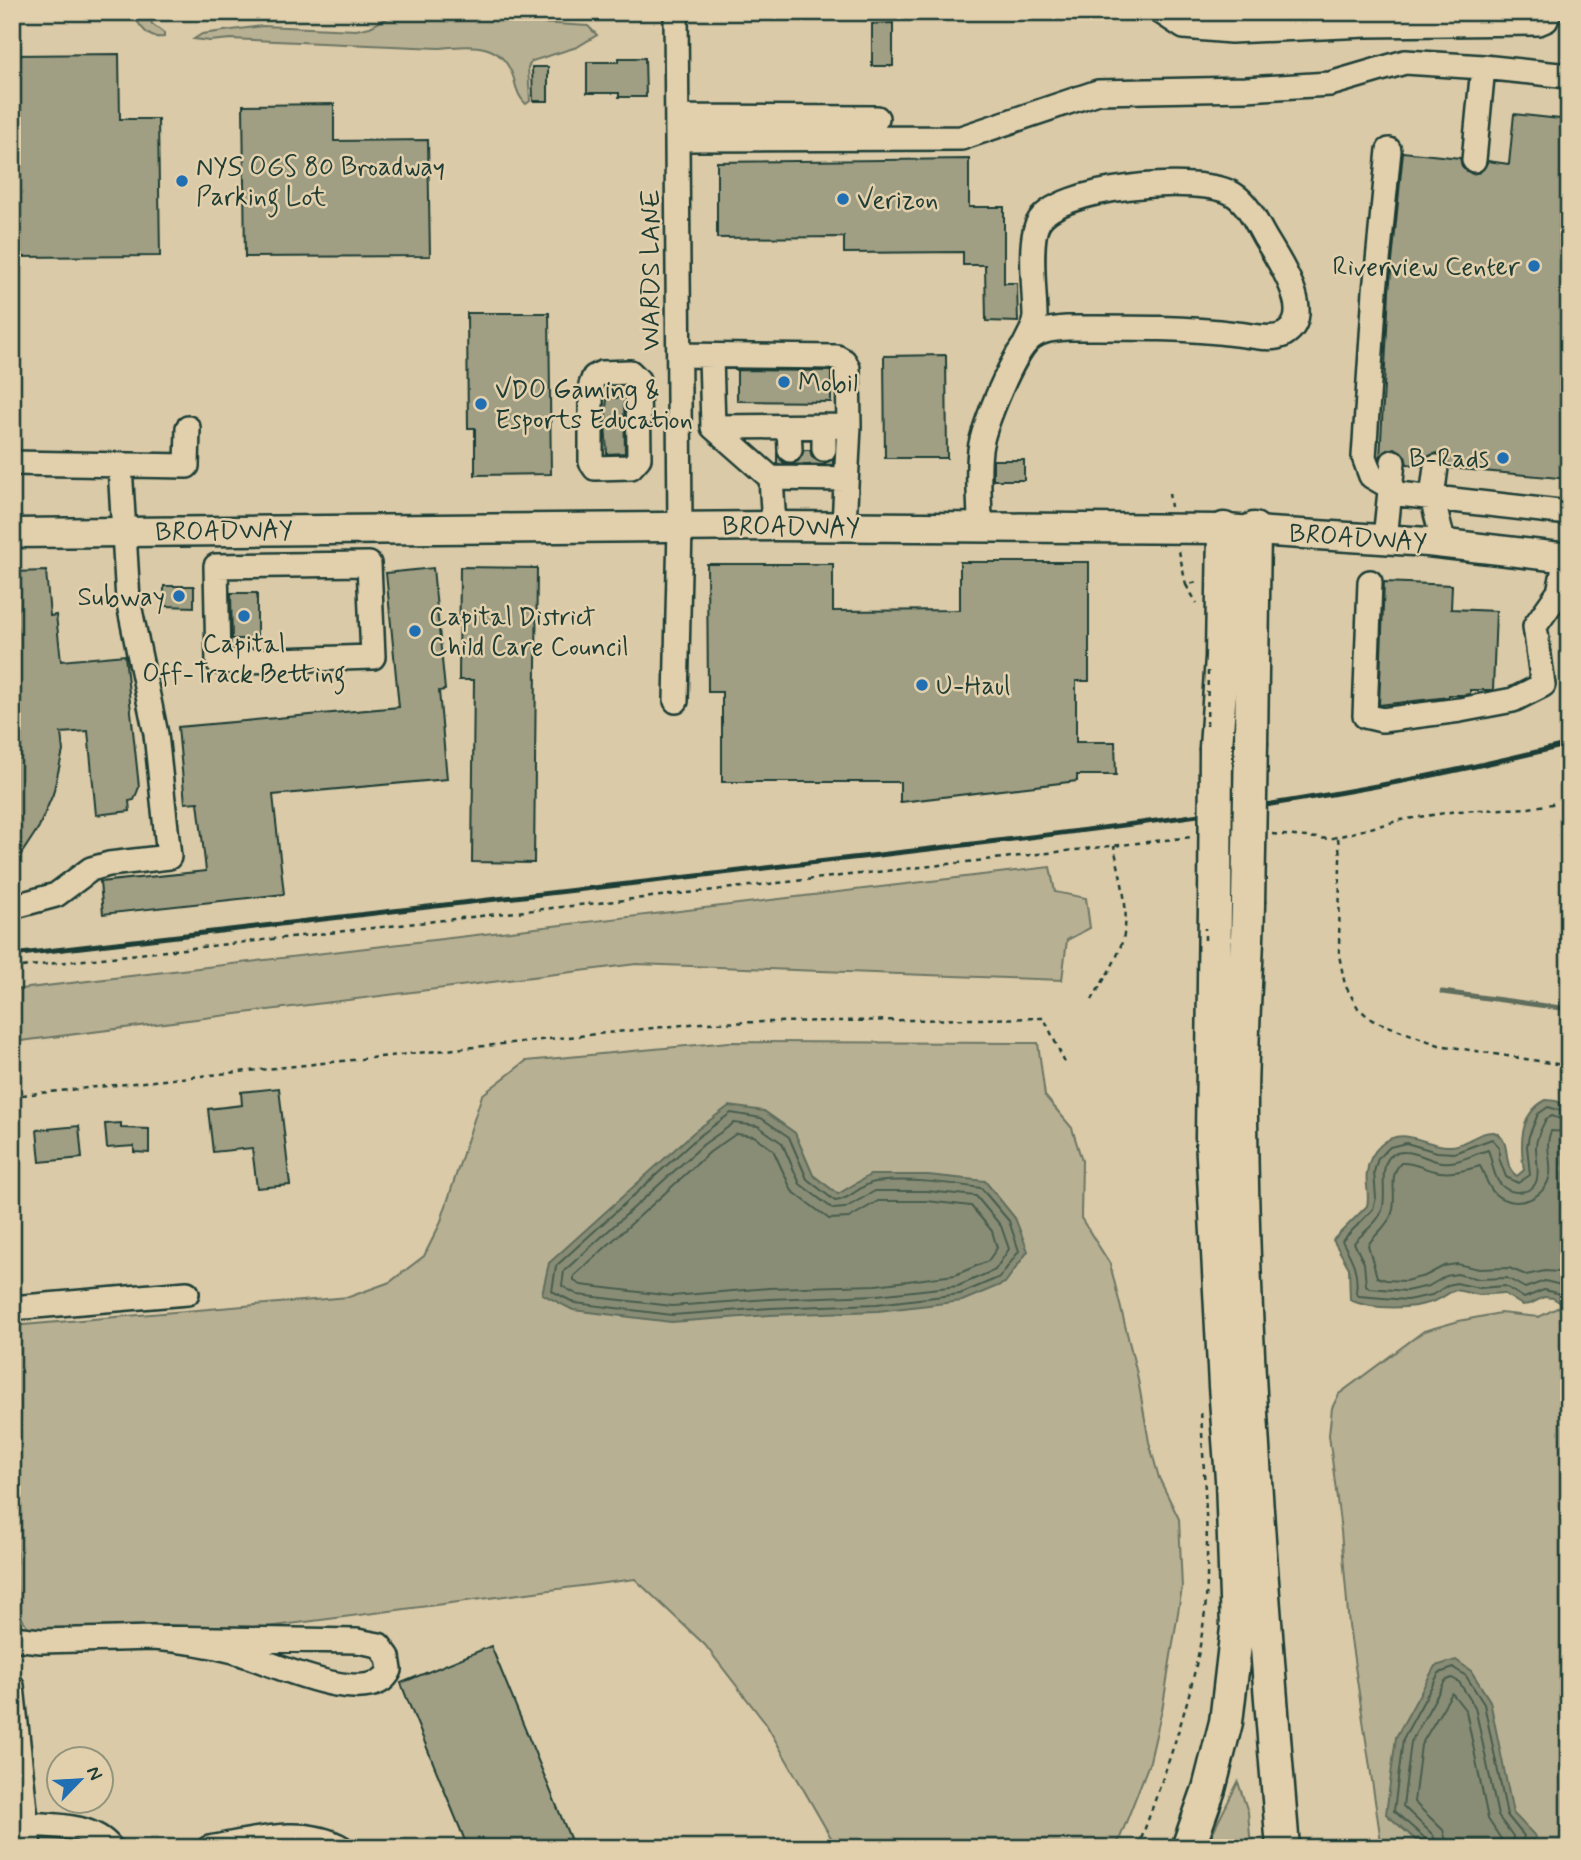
<svg xmlns="http://www.w3.org/2000/svg" width="1581" height="1860" font-family="Mynerve,sans-serif">
<style>
.green{fill:#b8b093;stroke:#6c7664;stroke-width:2}
.water{fill:#898d76;stroke:#5f6d5c;stroke-width:2}
.lines{fill:none;stroke-linecap:round;stroke-linejoin:round}
.shore{stroke:#495d4e;stroke-width:2}
.stream{stroke:#5f6d5c;stroke-width:5}
.building{fill:#a09f84;stroke:#1f3d34;stroke-width:2}
.minor-casing{stroke:#1f3d34;stroke-width:28}
.major-casing{stroke:#1f3d34;stroke-width:33}
.highway-casing{stroke:#1f3d34;stroke-width:37}
.path{stroke:#1f3d34;stroke-width:2.5;stroke-dasharray:5 5;stroke-linecap:butt}
.minor{stroke:#e2d0ad;stroke-width:23}
.major{stroke:#e2d0ad;stroke-width:28}
.highway{stroke:#e2d0ad;stroke-width:32}
.rail{stroke:#1f3d34;stroke-width:5}
.highway-bridge-casing{stroke:#1f3d34;stroke-width:37;stroke-linecap:butt}
.path-bridge{stroke:#1f3d34;stroke-width:2.5;stroke-dasharray:5 5;stroke-linecap:butt}
.highway-bridge{stroke:#e2d0ad;stroke-width:32}
.poi-dot{fill:#1f6fb2;stroke:#e2d0ad;stroke-width:2.5}
.labels{text-anchor:middle;stroke-width:5;stroke-linejoin:round;paint-order:stroke}
.poi-label{font-size:26px;fill:#1f3d34;stroke:#e2d0ad;text-anchor:start}
.street-label{font-size:26px;fill:#1f3d34;stroke:#e2d0ad}
</style>
<rect width="100%" height="100%" fill="#dacaa8"/>
<filter id="ink" filterUnits="userSpaceOnUse"><feTurbulence type="fractalNoise" baseFrequency=".0143" numOctaves="2"/><feDisplacementMap in="SourceGraphic" scale="14" xChannelSelector="R" yChannelSelector="G"/><feConvolveMatrix kernelMatrix="1 2 1 2 8 2 1 2 1" color-interpolation-filters="sRGB"/></filter>
<g filter="url(#ink)">
<path class="green" d="M 130,12 L 149,12 L 152,24 L 164,33 L 164,37 C 145,40 141,24 130,12 Z
M 399,12 L 429,12 L 468,18 L 484,12 L 518,12 L 540,23 L 588,26 L 597,35 L 577,47 L 532,61 L 528,67 L 530,101 L 526,104 C 519,98 516,89 514,79 C 502,41 473,45 439,48 L 231,39 L 210,41 L 194,39 L 202,34 L 262,26 L 356,30 L 370,27 Z
M 1050,867 L 1055,892 L 1086,898 L 1090,928 L 1067,940 L 1062,980 L 636,964 L 12,1042 L 12,990 Z
M 729,1042 L 1038,1043 L 1045,1096 L 1072,1128 L 1082,1161 L 1081,1218 L 1110,1264 L 1137,1374 L 1149,1442 L 1159,1478 L 1179,1519 L 1182,1588 L 1163,1705 L 1150,1761 L 1116,1848 L 837,1848 L 766,1724 L 705,1645 L 635,1579 L 228,1632 L 30,1630 L 19,1614 L 17,1585 L 12,1326 L 349,1297 L 390,1282 L 424,1256 L 440,1224 L 482,1095 L 526,1061 Z
M 1569,1302 L 1569,1848 L 1382,1848 L 1349,1626 L 1341,1531 L 1329,1435 L 1332,1408 L 1339,1394 L 1424,1331 L 1459,1321 L 1500,1313 L 1539,1317 Z
M 1238,1782 L 1248,1812 L 1251,1848 L 1205,1848 Z"/>
<path class="water" d="M 1546,1100 L 1556,1101 L 1569,1107 L 1569,1302 L 1561,1303 L 1553,1298 L 1544,1297 L 1530,1304 L 1522,1305 L 1503,1293 L 1479,1295 L 1456,1290 C 1449,1292 1444,1297 1437,1300 C 1414,1310 1372,1310 1350,1300 L 1349,1268 L 1333,1240 L 1367,1206 C 1370,1195 1365,1184 1367,1173 C 1368,1162 1373,1152 1381,1145 C 1403,1125 1424,1146 1448,1146 C 1465,1147 1477,1131 1494,1132 C 1514,1141 1500,1165 1517,1176 L 1524,1170 C 1520,1144 1519,1114 1546,1100 Z
M 729,1106 L 764,1111 L 795,1133 L 813,1175 L 838,1194 L 870,1175 L 928,1175 L 985,1181 L 1015,1218 L 1028,1251 L 1005,1283 L 962,1301 L 878,1311 L 770,1315 L 671,1322 L 573,1310 L 542,1294 L 549,1263 L 694,1132 Z
M 1456,1660 L 1471,1671 L 1490,1701 L 1513,1813 L 1536,1837 L 1525,1848 L 1425,1848 L 1386,1814 L 1396,1737 L 1435,1666 Z"/>
<g class="lines">
<path class="shore" d="M 731,1113 L 761,1118 L 789,1137 L 807,1179 L 835,1201 C 850,1200 861,1184 875,1182 C 910,1178 947,1183 981,1188 L 1009,1221 L 1019,1251 L 1000,1277 L 960,1294 L 877,1304 L 770,1308 L 672,1315 L 575,1303 L 552,1291 L 556,1266 L 698,1137 Z
M 1569,1113 L 1548,1107 L 1538,1114 L 1529,1136 L 1527,1146 L 1530,1175 L 1518,1183 L 1506,1177 L 1499,1158 L 1499,1147 L 1492,1139 L 1454,1153 L 1437,1152 L 1406,1143 L 1390,1147 L 1378,1158 L 1374,1172 L 1376,1198 L 1373,1209 L 1342,1241 C 1352,1259 1359,1271 1356,1293 L 1359,1296 L 1407,1300 L 1432,1295 L 1448,1285 L 1456,1283 L 1479,1288 L 1505,1286 L 1524,1298 L 1544,1290 L 1569,1296
M 1569,1122 L 1552,1116 L 1546,1119 C 1542,1127 1537,1136 1536,1145 C 1535,1161 1548,1193 1516,1192 C 1509,1192 1502,1187 1498,1181 C 1492,1171 1492,1159 1488,1150 C 1470,1155 1456,1166 1436,1161 C 1425,1158 1416,1152 1405,1152 C 1372,1151 1389,1193 1382,1210 C 1378,1223 1362,1233 1354,1243 L 1364,1263 L 1366,1285 L 1369,1288 L 1406,1291 L 1429,1286 L 1446,1276 L 1457,1274 L 1479,1279 L 1507,1278 L 1525,1288 L 1545,1281 L 1569,1287
M 734,1123 L 758,1126 L 782,1143 L 800,1184 L 833,1209 L 845,1208 L 875,1191 L 927,1191 L 976,1196 L 1001,1226 L 1009,1249 L 995,1270 L 958,1286 L 877,1295 L 769,1299 L 672,1306 L 578,1295 L 562,1286 L 564,1271 L 704,1144 Z
M 1569,1132 L 1551,1131 C 1544,1147 1552,1158 1550,1174 C 1546,1199 1515,1211 1495,1194 C 1487,1186 1485,1175 1480,1166 C 1465,1170 1450,1175 1434,1171 C 1422,1168 1413,1162 1401,1163 C 1387,1176 1398,1196 1392,1213 C 1388,1226 1375,1234 1368,1245 L 1377,1277 L 1386,1280 L 1405,1281 L 1425,1276 L 1444,1266 L 1457,1264 L 1479,1269 L 1509,1268 L 1526,1275 L 1545,1271 L 1558,1272 L 1569,1276
M 736,1134 L 754,1136 L 773,1150 L 792,1191 L 829,1219 L 849,1218 L 878,1201 L 927,1201 L 971,1206 L 992,1231 L 997,1248 L 988,1261 L 955,1275 L 876,1285 L 769,1288 L 672,1296 L 581,1285 L 574,1281 L 574,1276 L 710,1152 Z
M 1429,1848 L 1427,1840 L 1394,1811 L 1403,1739 L 1439,1673 L 1454,1668 L 1466,1676 L 1484,1704 L 1507,1815 L 1524,1836 L 1520,1848
M 1438,1848 L 1433,1835 L 1403,1806 L 1411,1742 L 1445,1681 L 1452,1678 L 1459,1682 L 1475,1707 L 1498,1816 L 1513,1836 L 1512,1848
M 1448,1848 L 1443,1830 L 1414,1802 L 1421,1745 L 1452,1693 L 1466,1711 L 1488,1819 L 1501,1839 L 1501,1848"/>
<path class="stream" d="M 1442,992 L 1569,1009"/>
</g>
<path class="building" d="M 893,23 L 893,66 L 872,66 L 872,24 Z
M 119,54 L 120,119 L 158,119 L 160,256 L 12,257 L 12,55 Z
M 619,58 L 645,58 L 646,97 L 619,97 L 619,93 L 587,93 L 587,62 L 619,62 Z
M 532,67 L 548,67 L 548,101 L 533,101 Z
M 334,104 L 334,141 L 428,140 L 430,256 L 245,257 L 243,105 Z
M 1514,114 L 1569,120 L 1569,479 L 1450,468 L 1445,456 L 1437,453 L 1425,458 L 1422,466 L 1407,464 L 1405,456 L 1395,448 L 1387,450 L 1380,459 L 1389,292 L 1403,152 L 1460,158 L 1462,166 L 1472,174 L 1480,172 L 1488,161 L 1509,164 Z
M 969,159 L 969,207 L 1004,207 L 1004,283 L 1017,283 L 1018,322 L 986,321 L 985,265 L 963,265 L 963,252 L 844,253 L 844,237 L 717,238 L 717,162 Z
M 467,313 L 549,313 L 551,474 L 475,475 L 475,428 L 468,428 Z
M 946,355 L 947,458 L 885,458 L 884,356 Z
M 737,370 L 831,371 L 831,402 L 737,401 Z
M 607,398 L 624,398 L 625,453 L 607,454 L 605,422 Z
M 804,450 L 810,450 L 812,457 L 818,461 L 825,463 L 833,459 L 833,465 L 777,464 L 777,454 L 783,462 L 791,464 L 798,461 Z
M 993,460 L 1024,460 L 1024,480 L 993,480 Z
M 960,562 L 1089,562 L 1089,681 L 1076,681 L 1076,742 L 1115,742 L 1116,775 L 1077,775 L 1077,781 L 900,802 L 900,782 L 722,782 L 722,692 L 708,692 L 707,564 L 833,564 L 833,611 L 960,610 Z
M 460,567 L 537,568 L 534,863 L 472,862 L 474,680 L 459,680 Z
M 433,568 L 445,690 L 439,691 L 447,779 L 273,795 L 284,894 L 103,914 L 100,882 L 206,871 L 198,802 L 185,803 L 178,727 L 399,707 L 386,573 Z
M 46,571 L 50,616 L 56,615 L 61,661 L 125,655 L 139,787 L 134,800 L 129,801 L 130,811 L 96,815 L 88,731 L 61,733 L 63,751 L 53,794 L 39,827 L 12,868 L 12,572 Z
M 1384,582 L 1452,585 L 1451,609 L 1496,611 L 1493,690 L 1470,690 L 1470,694 L 1462,695 L 1449,695 L 1449,697 L 1379,705 Z
M 164,586 L 194,586 L 194,607 L 164,606 Z
M 231,593 L 257,593 L 257,639 L 232,639 Z
M 279,1088 L 290,1185 L 257,1188 L 252,1148 L 213,1152 L 208,1109 L 242,1105 L 241,1092 Z
M 121,1123 L 121,1128 L 149,1129 L 149,1153 L 134,1152 L 134,1146 L 107,1148 L 105,1124 Z
M 79,1126 L 82,1158 L 40,1162 L 37,1130 Z
M 491,1646 L 574,1848 L 468,1848 L 409,1704 L 401,1683 Z"/>
<g class="lines">
<g class="minor-casing">
<path id="minor" d="M 1161,12 L 1184,27 L 1231,31 L 1367,25 L 1539,23 L 1546,20 L 1549,12
M 677,117 L 877,118
M 677,139 L 961,138 L 1098,92 L 1246,89 L 1330,84 L 1405,62 L 1483,67
M 1389,150 L 1375,291 L 1364,457 L 1371,476 L 1390,487
M 1474,160 L 1483,67 L 1569,76
M 679,355 L 837,357 L 844,361 L 848,368 L 849,426 L 844,525
M 711,356 L 713,427 L 771,478 L 846,479
M 602,373 L 630,372 L 638,380 L 639,458 L 631,467 L 595,468 L 591,462 L 591,385 L 594,377 Z
M 824,426 L 824,449
M 713,427 L 849,426
M 789,427 L 790,450
M 12,463 L 187,466 L 188,428
M 1436,467 L 1432,498 L 1444,544
M 771,478 L 774,526
M 1390,493 L 1569,513
M 980,526 C 980,501 977,475 980,450 C 983,427 1013,352 1031,338 C 1041,330 1054,329 1067,328 C 1123,328 1180,327 1236,334 C 1250,335 1270,341 1283,335 C 1319,316 1276,257 1264,236 C 1256,222 1248,203 1233,194 C 1201,174 1056,186 1038,223 C 1028,241 1035,294 1035,317 L 1033,328 L 1025,344
M 1385,539 L 1393,462
M 369,564 L 373,657 L 218,662 L 216,566 Z
M 1370,582 L 1365,716 L 1382,720 L 1460,710 L 1513,700 L 1543,685 L 1535,626 L 1559,592 L 1566,558
M 676,701 L 680,527 L 676,12
M 12,907 L 56,895 L 91,869 L 109,864 L 169,857 L 156,734 L 128,600 L 120,466
M 12,1308 L 187,1293
M 12,1638 L 41,1641 L 153,1638 L 357,1641 L 379,1645 L 388,1657 L 390,1670 C 371,1712 265,1660 234,1651 C 207,1644 181,1640 153,1638
M 12,1686 L 29,1848
M 27,1824 C 54,1826 92,1824 111,1848
M 209,1848 C 252,1841 303,1825 342,1848"/>
</g>
<g class="major-casing">
<path id="major" d="M 12,533 L 774,526 L 1224,529 L 1428,542 L 1569,558"/>
</g>
<g class="highway-casing">
<path id="highway" d="M 1251,742 L 1254,529
M 1216,748 L 1222,657 L 1224,529
M 1248,903 C 1247,975 1240,1047 1241,1120 C 1243,1363 1263,1605 1283,1848
M 1188,1848 L 1209,1789 L 1226,1722 L 1237,1628 L 1232,1479 L 1225,1386 L 1212,1138 L 1215,906"/>
</g>
<path class="path" d="M 1561,34 L 1569,34
M 1169,493 L 1171,507
M 1179,551 L 1186,585 L 1200,581
M 1186,585 L 1197,603
M 1272,834 L 1329,839 L 1401,820 L 1457,811 L 1529,808 L 1569,801
M 1338,838 L 1340,856 L 1339,955 L 1345,985 L 1358,1008 L 1372,1020 L 1439,1045 L 1569,1066
M 12,968 L 1192,837
M 1092,1000 C 1101,983 1114,966 1120,948 C 1133,915 1120,878 1114,846
M 12,1096 L 701,1023 L 1044,1018 L 1065,1063
M 1138,1848 C 1168,1763 1205,1670 1207,1579 C 1208,1523 1203,1465 1201,1408"/>
<use href="#minor" class="minor"/>
<use href="#major" class="major"/>
<use href="#highway" class="highway"/>
<path class="rail" d="M 12,955 C 292,923 572,891 852,858 C 1093,830 1334,804 1569,744"/>
<g class="highway-bridge-casing">
<path id="highway-bridge" d="M 1248,903 L 1251,742
M 1215,906 L 1216,748"/>
</g>
<path class="path-bridge" d="M 1207,726 L 1208,670
M 1205,940 L 1205,928"/>
<use href="#highway-bridge" class="highway-bridge"/>
</g>
</g>
<g class="poi-dot">
<circle cx="182" cy="181" r="7"/>
<circle cx="843" cy="199" r="7"/>
<circle cx="1534" cy="266" r="7"/>
<circle cx="784" cy="382" r="7"/>
<circle cx="481" cy="404" r="7"/>
<circle cx="1503" cy="458" r="7"/>
<circle cx="179" cy="596" r="7"/>
<circle cx="244" cy="616" r="7"/>
<circle cx="415" cy="631" r="7"/>
<circle cx="922" cy="685" r="7"/>
</g>
<g class="labels">
<g class="poi-label">
<text x="196" y="175">NYS OGS 80 Broadway<tspan x="196" dy="30">Parking Lot</tspan></text>
<text x="857" y="208">Verizon</text>
<text x="1520" y="275" text-anchor="end">Riverview Center</text>
<text x="798" y="391">Mobil</text>
<text x="495" y="398">VDO Gaming &amp;<tspan x="495" dy="30">Esports Education</tspan></text>
<text x="1489" y="467" text-anchor="end">B-Rads</text>
<text x="165" y="605" text-anchor="end">Subway</text>
<text x="429" y="625">Capital District<tspan x="429" dy="30">Child Care Council</tspan></text>
<text x="244" y="652" text-anchor="middle">Capital<tspan x="244" dy="30">Off-Track Betting</tspan></text>
<text x="936" y="694">U-Haul</text>
</g>
<g class="street-label">
<text transform="translate(650 270) rotate(-90)" y="9">WARDS LANE</text>
<text x="791" y="535">BROADWAY</text>
<text transform="translate(224 530) rotate(-1)" y="9">BROADWAY</text>
<text transform="translate(1358 537) rotate(4)" y="9">BROADWAY</text>
</g>
</g>
<rect width="1581" height="1860" fill="none" stroke="#e2d0ad" stroke-width="42"/>
<rect x="21" y="21" width="1539" height="1818" fill="none" stroke="#1f3d34" stroke-width="2.5" filter="url(#ink)"/>
<g transform="translate(80 1780) rotate(65)"><circle r="33" fill="#e2d0ad" stroke="#94957d" stroke-width="2"/>
<path d="M0-5L12 26L0 18L-12 26Z" fill="#1f6fb2"/>
<text y="-10" font-size="19" font-weight="bold" text-anchor="middle" fill="#1f3d34">N</text>
</g>
</svg>
